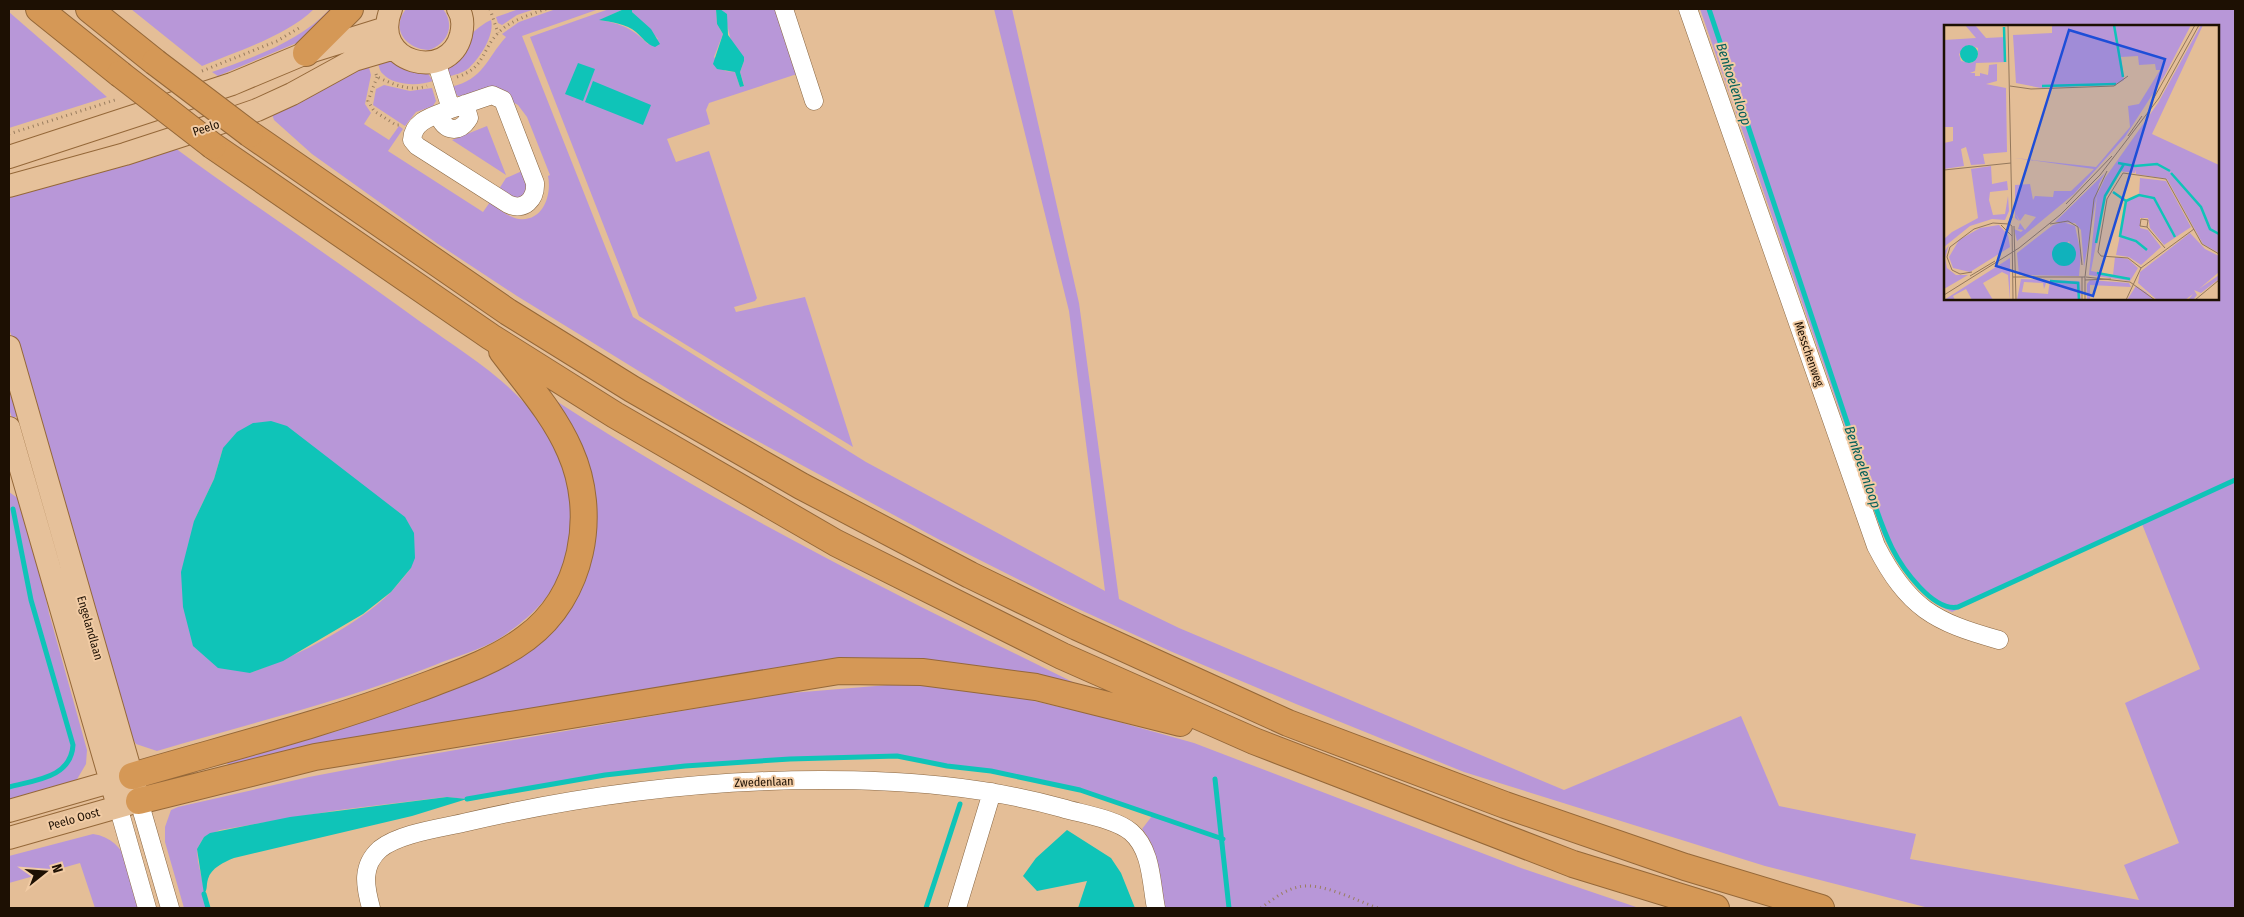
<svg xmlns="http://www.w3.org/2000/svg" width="2244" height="917" font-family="'Fira Sans Condensed',sans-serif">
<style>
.green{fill:#b897d8;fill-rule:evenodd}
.water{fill:#0fc4b8}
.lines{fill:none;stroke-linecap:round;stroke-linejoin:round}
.stream{stroke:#0fc4b8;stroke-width:5}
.minor-casing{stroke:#8a6844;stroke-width:19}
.major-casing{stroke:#956839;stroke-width:24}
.highway-casing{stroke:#956839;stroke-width:28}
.path{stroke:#997d5f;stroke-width:3;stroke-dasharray:1 4;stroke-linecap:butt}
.minor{stroke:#fff;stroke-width:18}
.major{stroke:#e6c19a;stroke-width:22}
.highway{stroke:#d59856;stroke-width:26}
.highway-bridge-casing{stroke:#956839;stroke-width:28;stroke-linecap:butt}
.highway-bridge{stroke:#d59856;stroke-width:26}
.labels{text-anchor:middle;stroke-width:4;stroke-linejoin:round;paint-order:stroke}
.street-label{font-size:12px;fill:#1d1003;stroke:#f1cba4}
.water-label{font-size:14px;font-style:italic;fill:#06605a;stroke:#f1cba4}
.inset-river{fill:none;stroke:#0fc4b8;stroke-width:2.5}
.inset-road{fill:none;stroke:#94785c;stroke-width:1}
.view{fill:#1d4ed8;fill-opacity:0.15;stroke:#1d4ed8;stroke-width:2.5}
.inset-edge{fill:none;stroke:#1d1003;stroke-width:2.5}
</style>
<rect width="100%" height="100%" fill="#e4be97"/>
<path class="green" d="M 131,9 L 314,9 C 285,37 239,50 202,66 Z
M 330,9 L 338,9 L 306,39 L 218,76 L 212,72 C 254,57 299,42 330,9 Z
M 406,9 L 443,9 C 456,26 447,44 429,50 C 406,49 390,29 406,9 Z
M 519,9 L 535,9 L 517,15 L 502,25 L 498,23 L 496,17 Z
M 556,9 L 599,9 L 522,36 L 633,317 L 866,462 L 1105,591 L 1069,311 L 994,9 L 1012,9 L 1079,303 L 1119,599 L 1179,628 L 1564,790 L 1741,716 L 1779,806 L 1916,834 L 1910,859 L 2139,900 L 2124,865 L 2179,843 L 2125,703 L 2200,669 L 2142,524 L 1952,612 C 1917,597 1900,567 1883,535 L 1700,9 L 2235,9 L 2235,908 L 1929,908 L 1765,866 L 1464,772 L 1296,704 L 1170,651 L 1061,601 L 938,539 L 715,418 L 517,296 L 438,244 L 312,154 L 274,120 L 272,114 L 287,109 L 367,60 L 371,75 L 365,104 L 371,113 L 364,124 L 389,140 L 399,126 L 403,129 L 388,151 L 483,212 L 490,202 L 497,206 L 497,208 C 503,212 511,218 519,219 C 543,222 552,195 548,176 L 550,175 L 527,117 L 518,105 L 509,100 L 458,96 L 453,92 L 451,87 C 484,79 486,59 506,37 L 502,34 L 519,22 ZM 1945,26 L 2218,26 L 2218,299 L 1945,299 Z
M 609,9 L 624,9 L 600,20 C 622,24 632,28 648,44 L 658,39 L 632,12 L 632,9 L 716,9 L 717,24 L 723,34 L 714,57 L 725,71 L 735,72 L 740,87 L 744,85 L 740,72 L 744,61 L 731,41 L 726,20 L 720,9 L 777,9 L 797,74 L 709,103 L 706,110 L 710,124 L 667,139 L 676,162 L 709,151 L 757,298 L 755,301 L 734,307 L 736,312 L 805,297 L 853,447 L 639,316 L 530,37 Z
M 9,12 L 107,97 L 9,128 Z
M 491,20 C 495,35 480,58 469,68 C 463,73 454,75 447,77 C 447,74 446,69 447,65 C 451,52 478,25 491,20 Z
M 386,59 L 427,72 L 433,81 C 419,86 394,86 383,74 C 379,71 379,65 377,60 Z
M 384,85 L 410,91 L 432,88 L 436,101 L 433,106 L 416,112 L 405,126 L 373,105 L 376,89 Z
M 487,126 L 506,175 L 452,140 Z
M 171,145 C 254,206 339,262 422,323 C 464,353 510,380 541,423 C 573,467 580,526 559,576 C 548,602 523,623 500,638 C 481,650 456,656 435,665 C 345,701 250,723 157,751 L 136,744 L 123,723 L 9,328 L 9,191 ZM 223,448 L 411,568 C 405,576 398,584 391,592 C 357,626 295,657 250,673 L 194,521 L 214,479 Z
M 522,171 L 528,192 L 518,200 L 499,189 L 506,178 Z
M 9,380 L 22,415 L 12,418 L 9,409 Z
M 538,389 C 715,507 906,600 1097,694 L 988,670 L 645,689 L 229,767 L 227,763 L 337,731 L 522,648 L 591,536 Z
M 9,492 L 19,499 L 28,514 L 49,613 L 87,750 L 86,764 L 76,781 L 9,806 Z
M 888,685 L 942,685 L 1021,698 L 1094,715 L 1194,743 L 1521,868 L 1639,908 L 1165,908 C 1160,880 1160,851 1142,829 L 1152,816 L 1117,802 L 1058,784 L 897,756 L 790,759 L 685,766 L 605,775 L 467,799 L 446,797 L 339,810 L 220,830 L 204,837 L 197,849 L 198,861 L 208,908 L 184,908 L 165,842 L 165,827 L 171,810 L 178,807 L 309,777 L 398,760 L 687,710 L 779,694 Z
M 93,834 C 129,839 133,879 142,908 L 95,908 L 80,863 L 9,883 L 9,856 Z"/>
<path class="water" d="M 624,9 L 632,9 L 632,12 L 651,29 L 660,44 L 655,47 C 646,44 643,38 636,32 C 627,24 611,22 599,20 Z
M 716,9 L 720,9 L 727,14 L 728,35 L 744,57 L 744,61 L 740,72 L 744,86 L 740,87 L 735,72 L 717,69 L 713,64 L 723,34 L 717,24 Z
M 578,63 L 595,69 L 583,101 L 565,94 Z
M 593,81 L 651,105 L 643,125 L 585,102 Z
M 271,421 L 287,426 L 405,517 L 414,533 L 415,558 L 411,568 L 391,592 L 363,614 L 283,661 L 250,673 L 218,668 L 193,646 L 183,607 L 181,572 L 194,521 L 214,479 L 223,448 L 237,432 L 253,423 Z
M 447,797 L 467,799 L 412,816 L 234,858 C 224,862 211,868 208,879 C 206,885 208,889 204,894 L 197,849 L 204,837 L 210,833 L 290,817 Z
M 1067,830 L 1111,858 L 1121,873 L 1135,908 L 1078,908 L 1087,881 L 1037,891 L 1023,876 L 1036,858 Z"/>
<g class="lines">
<path class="stream" d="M 1709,9 L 1866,479 C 1874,502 1881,526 1892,548 C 1902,568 1933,612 1958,607 L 2235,480
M 1215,779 L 1229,908
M 9,787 C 35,780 71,778 73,745 L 31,600 L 13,509
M 467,799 L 605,775 L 685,766 L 790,759 L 897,756 L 947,766 L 991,771 L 1080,790 L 1223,839
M 204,894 L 208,908
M 926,908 L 960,804"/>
<g class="minor-casing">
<path id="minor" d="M 784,9 L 814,101
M 1688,9 L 1876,546 C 1908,608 1934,622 1999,640
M 436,61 L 451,109 C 434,116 413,120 412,140 L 417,146 L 508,204 C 524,212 536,199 535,183 L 503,100 L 492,95 L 451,109
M 438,114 C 444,131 459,135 469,118 L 465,104
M 139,801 L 170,908
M 118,806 L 147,908
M 371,908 C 365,886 361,866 380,849 C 400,833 442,828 467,822 C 583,795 702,780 821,780 C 903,780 983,786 1062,808 C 1082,814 1116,819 1131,832 C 1152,850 1151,883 1156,908
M 957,908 L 992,792"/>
</g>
<g class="major-casing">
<path id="major" d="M 391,9 C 369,64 449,83 461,35 C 463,26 463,16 458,9
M 9,157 L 232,84 L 306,53 L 386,28
M 9,186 L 125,154 L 211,126 L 257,110 L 292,94 L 354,60 L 388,50 L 395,50
M 9,347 L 139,801 L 9,838
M 9,428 L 118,806
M 9,811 L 124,778"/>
</g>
<g class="highway-casing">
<path id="highway" d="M 39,9 L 120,74
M 89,9 L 155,62
M 306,53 L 350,9
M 250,134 L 508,312 L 632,389 L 801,486 L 970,575 L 1077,627 L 1288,723 L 1505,805 L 1685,867 L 1821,908
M 213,146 L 491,337 L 615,415 L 836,543 L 1062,656 L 1254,741 L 1573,864 L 1716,908
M 132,776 C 227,748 324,724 417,689 C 454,675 494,662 526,638 C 583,596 598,514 570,451 C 554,414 526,383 502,351
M 139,801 L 315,757 L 839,671 L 922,672 L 1036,687 L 1180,723"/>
</g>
<path class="path" d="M 490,9 L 498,33
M 202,71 L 277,41 L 299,28
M 376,74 L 377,77 C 393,84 409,92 427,86
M 377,77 L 368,101 L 374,111 L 396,125 L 399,125
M 457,77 C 485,68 481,51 498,33 C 511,20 529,15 546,9
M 9,134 L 118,99
M 1261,908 C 1272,900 1284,890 1298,887 C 1320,881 1357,901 1378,908"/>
<use href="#minor" class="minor"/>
<use href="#major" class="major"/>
<use href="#highway" class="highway"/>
<g class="highway-bridge-casing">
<path id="highway-bridge" d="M 155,62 L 250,134
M 120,74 L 213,146"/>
</g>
<use href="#highway-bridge" class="highway-bridge"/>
</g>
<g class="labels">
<g class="street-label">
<text transform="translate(206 128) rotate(-18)" y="4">Peelo</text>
<text transform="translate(1809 354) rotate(71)" y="4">Messchenweg</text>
<text transform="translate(90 628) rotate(74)" y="4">Engelandlaan</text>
<text transform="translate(764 782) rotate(-2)" y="4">Zwedenlaan</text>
<text transform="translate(74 819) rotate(-16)" y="4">Peelo Oost</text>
</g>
<g class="water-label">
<text transform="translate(1734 84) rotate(72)" y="5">Benkoelenloop</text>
<text transform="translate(1863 467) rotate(71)" y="5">Benkoelenloop</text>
</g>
</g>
<g transform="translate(1944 25)">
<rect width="275" height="275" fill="#e4be97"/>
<path d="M 21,0 L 31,0 L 42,13 L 61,12 L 62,37 L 32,38 L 31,46 L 26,48 L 31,48 L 31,51 L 36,51 L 36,48 L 44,50 L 45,40 L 53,39 L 53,56 L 42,59 L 62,63 L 63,127 L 39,129 L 41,139 L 27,140 L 22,122 L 17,124 L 20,141 L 0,144 L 0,118 L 9,116 L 9,102 L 0,102 L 0,15 L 32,13 ZM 24,20 L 34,23 L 34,31 L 28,38 L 17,36 L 15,29 ZM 108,0 L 247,0 L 221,50 L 181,112 L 130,169 L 73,216 L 70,204 L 77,207 L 79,205 L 74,204 L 76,198 L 81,205 L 92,192 L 81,189 L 76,196 L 71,188 L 75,196 L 71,193 L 71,160 L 86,159 L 89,175 L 91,171 L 109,172 L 110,166 L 127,166 L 150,144 L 71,133 L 152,142 L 186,102 L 184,81 L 195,79 L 216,45 L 212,45 L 211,39 L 195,40 L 194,31 L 177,32 L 180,55 L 173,59 L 97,63 L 72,58 L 69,10 L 108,8 ZM 257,0 L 259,0 L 208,109 L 275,140 L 275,228 L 259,219 L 223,154 L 192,149 L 192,145 L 191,148 L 175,146 L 161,171 L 147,246 L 169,250 L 171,232 L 184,234 L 194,243 L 186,256 L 145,250 L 153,170 L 161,153 L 214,78 ZM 47,141 L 48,159 L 63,156 L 64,165 L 46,167 L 45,175 L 49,190 L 61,189 L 64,171 L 65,186 L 61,195 L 48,194 L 26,201 L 0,222 L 0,214 L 8,207 L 34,193 L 27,144 ZM 161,148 L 155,159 L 140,242 L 137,205 L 131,198 L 111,197 ZM 196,153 L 222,156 L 247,202 L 220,220 L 206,203 L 204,193 L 196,193 L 196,203 L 204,205 L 217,222 L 197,240 L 185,232 L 172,230 L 183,176 L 195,170 ZM 119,197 L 131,201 L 137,229 L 135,251 L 75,250 L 73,228 L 109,200 ZM 125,216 L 131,232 L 114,237 L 110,234 ZM 55,200 L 64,210 L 66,222 L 26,247 L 9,243 L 5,232 L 15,215 L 36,203 ZM 246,208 L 261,224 L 275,231 L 275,247 L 255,264 L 275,250 L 275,254 L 257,268 L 250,265 L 253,270 L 249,275 L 244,275 L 249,269 L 241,275 L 213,275 L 194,258 L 196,247 ZM 5,220 L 1,233 L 3,243 L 12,250 L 24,250 L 0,264 L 0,227 ZM 66,233 L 66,275 L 64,250 L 58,247 L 39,258 L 49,275 L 28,275 L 22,264 L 9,271 L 11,275 L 0,275 ZM 77,254 L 98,255 L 102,258 L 100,264 L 99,258 L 80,257 L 78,267 L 104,269 L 106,255 L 134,256 L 136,257 L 137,275 L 73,275 ZM 146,255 L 185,258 L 187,262 L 146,260 L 146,275 L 143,275 L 143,259 ZM 192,261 L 202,267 L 210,275 L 183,275 Z" fill="#b897d8" fill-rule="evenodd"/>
<path d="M16 29a9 9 0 1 1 18 0a9 9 0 1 1-18 0ZM108 229a12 12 0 1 1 24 0a12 12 0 1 1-24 0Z" fill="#0fc4b8"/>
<path class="inset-river" d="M 170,0 L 179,52M 60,2 L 61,37M 98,61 L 172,59M 174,138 L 191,141 L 213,139 L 226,146M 227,148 L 257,182 L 266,204 L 275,209M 169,167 L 182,176 L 195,170 L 210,173 L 231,212M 182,176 L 176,211 L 192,216 L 203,225M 152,218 L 161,171 L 180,139M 153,248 L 186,254M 106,256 L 134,258 L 135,275"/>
<path class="inset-road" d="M 64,0 L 68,193M 66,61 L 87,64 L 170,61 L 184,51M 207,78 L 251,0M 184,111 L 198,91M 0,145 L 67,138M 122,179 L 168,131M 68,193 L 64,198 L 68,201 L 69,275M 106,199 L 124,196 L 134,202 L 138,240M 57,200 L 68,211M 70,201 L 72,275M 203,202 L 196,201 L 197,194 L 204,195 L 203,202 L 221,223M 197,243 L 184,233 L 157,231 L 154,227 L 163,174 L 179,148 L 222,154 L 258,219 L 275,229M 28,247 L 16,249 L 8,245 L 3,232 L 6,222 L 30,204 L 49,198 L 65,199M 26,251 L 51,236M 69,252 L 141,252 L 141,275M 141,252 L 150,174 L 163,146M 142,252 L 186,257 L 211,275M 141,255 L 167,254M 0,270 L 75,223 L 116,190 L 156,150 L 215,73 L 255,0M 138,275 L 138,252M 182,275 L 197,243 L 250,204M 251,275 L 275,255"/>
<path class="view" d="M 125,5 L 221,34 L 149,271 L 52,241 Z"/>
<rect width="275" height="275" class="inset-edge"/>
</g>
<rect width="2244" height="917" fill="none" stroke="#1d1003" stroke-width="20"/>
<g transform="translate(45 872) rotate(73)" stroke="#f1cba4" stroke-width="4" paint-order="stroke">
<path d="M0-4L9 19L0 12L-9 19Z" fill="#1d1003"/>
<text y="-8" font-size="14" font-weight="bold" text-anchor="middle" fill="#1d1003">N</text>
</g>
</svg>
